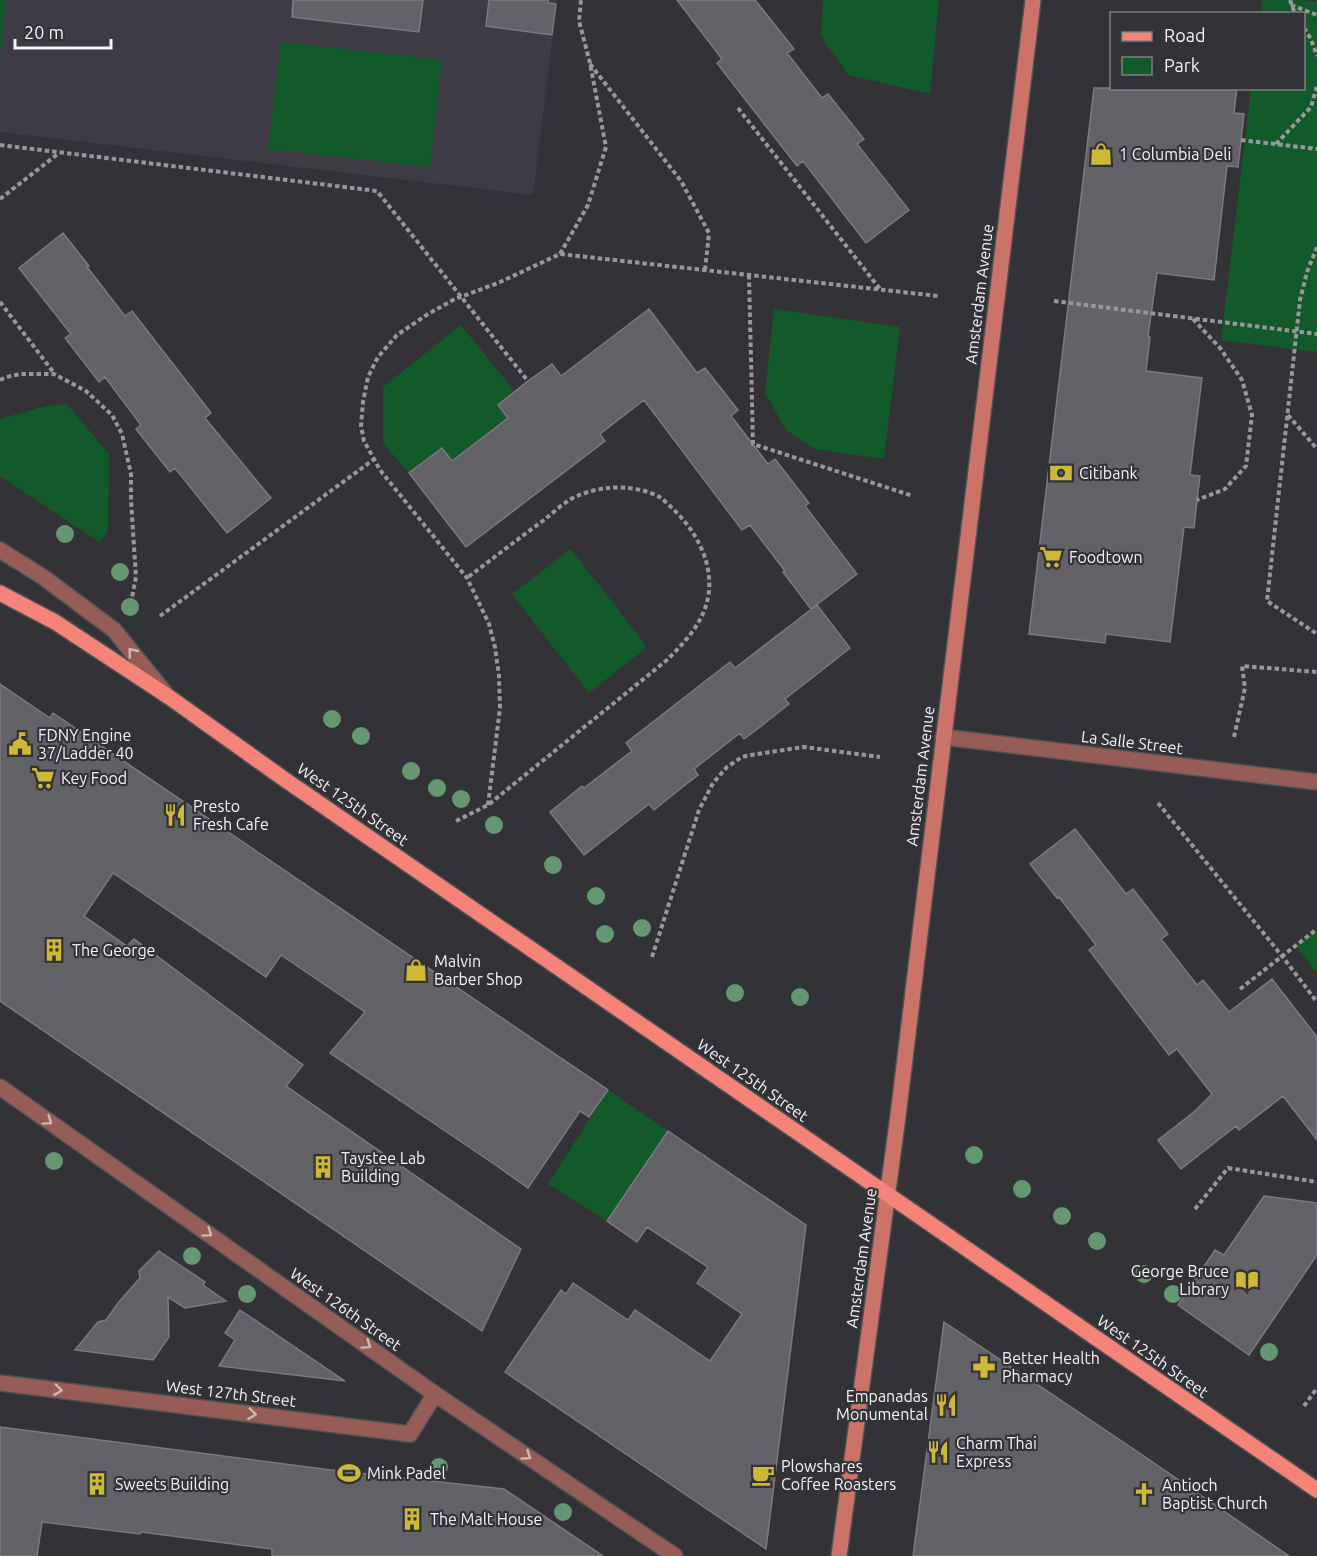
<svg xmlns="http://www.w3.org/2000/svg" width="1317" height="1556" font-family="Ubuntu,sans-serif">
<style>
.built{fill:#3e3b45}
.green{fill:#135a2a}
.building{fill:#636266;stroke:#7b7a7f;stroke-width:1.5}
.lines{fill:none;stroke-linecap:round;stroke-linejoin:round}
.street-casing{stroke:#525155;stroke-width:18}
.secondary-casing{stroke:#525155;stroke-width:18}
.primary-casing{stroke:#525155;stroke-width:18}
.path{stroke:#98989b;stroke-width:4;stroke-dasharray:4.5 3;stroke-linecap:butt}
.street{stroke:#965d56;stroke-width:15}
.secondary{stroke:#cc7369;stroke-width:15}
.primary{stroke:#f58377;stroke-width:15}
.tree{fill:#659871}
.oneway{stroke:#ceb8b6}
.labels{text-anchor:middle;stroke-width:4.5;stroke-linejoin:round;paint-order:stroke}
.poi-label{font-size:16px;fill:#f4f4f6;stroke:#333236;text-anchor:start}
.street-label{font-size:16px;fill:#f4f4f6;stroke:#333236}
</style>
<rect width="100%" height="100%" fill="#333236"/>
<path class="built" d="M 0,0 L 557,0 L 533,195 L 0,132 Z"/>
<path class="green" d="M 0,0 L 6,0 L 0,58 Z
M 823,0 L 939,0 L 930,94 L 848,75 L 821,36 Z
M 1262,0 L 1302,0 L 1317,2 L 1317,352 L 1221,340 L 1251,89 L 1304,88 L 1304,14 L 1261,13 Z
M 281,42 L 442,60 L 430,167 L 268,149 Z
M 774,309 L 900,327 L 884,459 L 815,449 L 786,430 L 765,393 Z
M 461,325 L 515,392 L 498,405 L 508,418 L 452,461 L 441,448 L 409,473 L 383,443 L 383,387 Z
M 67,404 L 109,454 L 108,532 L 99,542 L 0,476 L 0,419 L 46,406 Z
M 571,549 L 647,647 L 589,693 L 512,594 Z
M 1317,929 L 1317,974 L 1296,946 Z
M 608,1090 L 668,1131 L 607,1221 L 548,1184 Z"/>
<path class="building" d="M 293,0 L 423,0 L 419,32 L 292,17 Z
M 489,0 L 548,0 L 548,3 L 556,4 L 552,35 L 486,26 Z
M 677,0 L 755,0 L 794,49 L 787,53 L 822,98 L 828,94 L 864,139 L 857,144 L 909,210 L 866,243 L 803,161 L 797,166 L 717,63 L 722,59 Z
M 1094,88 L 1237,88 L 1234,113 L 1244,114 L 1238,167 L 1227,166 L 1214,280 L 1157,273 L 1148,336 L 1150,337 L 1146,371 L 1202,378 L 1190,475 L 1200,476 L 1197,500 L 1194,528 L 1184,527 L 1170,642 L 1106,634 L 1105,643 L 1029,634 Z
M 63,233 L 89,266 L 87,267 L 125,316 L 132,311 L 211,413 L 205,418 L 271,498 L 227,533 L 175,468 L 170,472 L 136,429 L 141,425 L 105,377 L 99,382 L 65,338 L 71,334 L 19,268 Z
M 649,309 L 697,373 L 705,368 L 738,410 L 731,416 L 768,464 L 775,459 L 809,503 L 805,506 L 857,574 L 811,609 L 783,572 L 785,571 L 750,525 L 742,530 L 644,400 L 600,434 L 605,441 L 466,547 L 409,473 L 442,448 L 452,461 L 508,418 L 498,405 L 528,381 L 552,364 L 561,376 Z
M 817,605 L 850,648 L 785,699 L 789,704 L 760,727 L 744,739 L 740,733 L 694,769 L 698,775 L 685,785 L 654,810 L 649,804 L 584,855 L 550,812 L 582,786 L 584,788 L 632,751 L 626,743 L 730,662 L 735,668 Z
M 0,684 L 50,718 L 53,713 L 608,1090 L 589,1117 L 580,1111 L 528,1188 L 497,1166 L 330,1053 L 365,1012 L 281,955 L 266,977 L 113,873 L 84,916 L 127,946 L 134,939 L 303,1065 L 286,1086 L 521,1249 L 482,1331 L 0,1001 Z
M 1075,829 L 1126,894 L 1133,889 L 1168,934 L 1161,939 L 1197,985 L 1203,980 L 1229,1012 L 1272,979 L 1317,1037 L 1317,1140 L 1283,1096 L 1239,1130 L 1236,1126 L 1181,1169 L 1158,1140 L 1195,1111 L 1212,1094 L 1177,1049 L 1169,1055 L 1089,950 L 1096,945 L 1059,897 L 1057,898 L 1030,864 Z
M 668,1131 L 806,1225 L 766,1549 L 505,1372 L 561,1290 L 566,1294 L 573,1283 L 628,1320 L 635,1310 L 710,1361 L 742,1314 L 697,1283 L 708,1267 L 647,1227 L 637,1242 L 607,1221 Z
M 1264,1196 L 1317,1203 L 1317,1255 L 1249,1355 L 1178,1305 L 1215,1250 L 1224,1255 Z
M 159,1251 L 205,1282 L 203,1285 L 226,1301 L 185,1308 L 168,1297 L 169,1337 L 153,1360 L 75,1350 L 98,1322 L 106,1320 L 118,1303 L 140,1278 L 139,1271 Z
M 240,1310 L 345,1381 L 219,1366 L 235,1340 L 225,1333 Z
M 944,1322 L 1141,1454 L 1289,1556 L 913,1556 Z
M 0,1427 L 331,1470 L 504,1489 L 603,1556 L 272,1556 L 272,1549 L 141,1532 L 140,1534 L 42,1522 L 37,1556 L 0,1556 Z"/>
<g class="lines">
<g class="street-casing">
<path id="street" d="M 0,550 L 43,577 L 114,630 L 165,693
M 943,737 L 1317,782
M 0,1087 L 435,1394 L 675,1556
M 0,1383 L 410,1434 L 435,1394"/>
</g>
<g class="secondary-casing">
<path id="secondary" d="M 839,1556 L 898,1116 L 1033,0"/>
</g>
<g class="primary-casing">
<path id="primary" d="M 0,593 L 55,622 L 169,697 L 284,779 L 1317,1490"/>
</g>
<path class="path" d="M 1290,0 L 1295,14
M 1291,5 L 1317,15
M 1304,28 L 1311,39 L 1317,56
M 590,64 L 681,181 L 709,233 L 705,270
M 738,108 L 880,289
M 1241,140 L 1317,149
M 1276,144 L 1311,107 L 1317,86
M 0,145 L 377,191 L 528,381
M 0,199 L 59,153
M 1317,247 L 1307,272 L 1300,300 L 1267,601 L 1317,634
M 560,254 L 588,205 L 606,147 L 590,63 L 579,21 L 581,0
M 749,275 L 753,444 L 913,496
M 1054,301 L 1317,334
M 0,302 L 54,373
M 1193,319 L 1220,348 L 1242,380 L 1252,415 L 1246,466 L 1225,489 L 1197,500
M 0,380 L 6,377 L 21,374 L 54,374 L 86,391 L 112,415 L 122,434 L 131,474 L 131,500 L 136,577 L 132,597
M 1288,415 L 1317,449
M 160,616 L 373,460
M 1234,737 L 1245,688 L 1242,666 L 1317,672
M 1158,803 L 1282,956 L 1317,1002
M 488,805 L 500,708 L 499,676 L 495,647 L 489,624 L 467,578 L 380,470 L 364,441 L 361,426 L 363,402 L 368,377 L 378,357 L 397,335 L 428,314 L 455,299 L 498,283 L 560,254 L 938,296
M 456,821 L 488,805 L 667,660 C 686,641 706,620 709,591 C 712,559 694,528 671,507 C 668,504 664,500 661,498 C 647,489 624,486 608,488 C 598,489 586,492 577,496 C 565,501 554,512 544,520 C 518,539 492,559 467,578
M 652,957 L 699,810 L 713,783 L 727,767 L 742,757 L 751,755 L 804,747 L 880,757
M 1240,989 L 1317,929
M 1195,1209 L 1228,1168 L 1317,1182
M 1304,1406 L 1317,1388"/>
<use href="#street" class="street"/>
<use href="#secondary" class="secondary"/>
<use href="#primary" class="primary"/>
</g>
<g class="tree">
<circle cx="65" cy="534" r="9"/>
<circle cx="120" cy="572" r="9"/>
<circle cx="130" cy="607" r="9"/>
<circle cx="332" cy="719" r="9"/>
<circle cx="361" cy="736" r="9"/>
<circle cx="411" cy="771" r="9"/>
<circle cx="437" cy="788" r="9"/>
<circle cx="461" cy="799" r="9"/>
<circle cx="494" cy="825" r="9"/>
<circle cx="553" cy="865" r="9"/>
<circle cx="596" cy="896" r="9"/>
<circle cx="642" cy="928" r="9"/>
<circle cx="605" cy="934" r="9"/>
<circle cx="735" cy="993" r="9"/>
<circle cx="800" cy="997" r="9"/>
<circle cx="974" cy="1155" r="9"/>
<circle cx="54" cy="1161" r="9"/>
<circle cx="1022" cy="1189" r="9"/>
<circle cx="1062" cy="1216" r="9"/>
<circle cx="1097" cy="1241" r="9"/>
<circle cx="192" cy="1256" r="9"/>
<circle cx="1144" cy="1274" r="9"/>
<circle cx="247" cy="1294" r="9"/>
<circle cx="1173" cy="1294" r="9"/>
<circle cx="1269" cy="1352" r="9"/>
<circle cx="439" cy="1467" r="9"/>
<circle cx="563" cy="1512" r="9"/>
</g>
<defs><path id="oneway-chevron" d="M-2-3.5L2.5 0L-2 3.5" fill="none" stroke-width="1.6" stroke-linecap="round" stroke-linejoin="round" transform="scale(1.5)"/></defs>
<g class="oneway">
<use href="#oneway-chevron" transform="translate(132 652) rotate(-129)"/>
<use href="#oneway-chevron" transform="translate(48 1121) rotate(35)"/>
<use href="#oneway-chevron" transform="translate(208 1233) rotate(35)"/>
<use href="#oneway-chevron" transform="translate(367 1345) rotate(35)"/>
<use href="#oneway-chevron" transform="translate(58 1390) rotate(7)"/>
<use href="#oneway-chevron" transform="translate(252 1414) rotate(7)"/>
<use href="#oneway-chevron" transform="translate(527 1456) rotate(34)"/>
</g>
<defs>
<g id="shop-bare" transform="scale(1.8)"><path d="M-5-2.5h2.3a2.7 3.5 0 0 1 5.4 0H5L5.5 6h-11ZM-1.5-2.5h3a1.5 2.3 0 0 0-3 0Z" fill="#ceb837" stroke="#333236" stroke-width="2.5" paint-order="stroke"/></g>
<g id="bank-bare" transform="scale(1.8)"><path d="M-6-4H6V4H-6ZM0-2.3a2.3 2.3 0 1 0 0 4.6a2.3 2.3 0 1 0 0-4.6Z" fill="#ceb837" stroke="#333236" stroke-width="2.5" paint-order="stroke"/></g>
<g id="supermarket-bare" transform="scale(1.8)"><path d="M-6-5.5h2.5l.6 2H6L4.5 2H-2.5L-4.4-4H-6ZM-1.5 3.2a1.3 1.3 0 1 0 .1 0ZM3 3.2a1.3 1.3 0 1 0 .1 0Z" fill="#ceb837" stroke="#333236" stroke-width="2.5" paint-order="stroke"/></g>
<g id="civic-bare" transform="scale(1.8)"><path d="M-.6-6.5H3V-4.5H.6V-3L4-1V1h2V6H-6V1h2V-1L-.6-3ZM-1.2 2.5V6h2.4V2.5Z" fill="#ceb837" stroke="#333236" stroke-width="2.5" paint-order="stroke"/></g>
<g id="restaurant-bare" transform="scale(1.8)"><path d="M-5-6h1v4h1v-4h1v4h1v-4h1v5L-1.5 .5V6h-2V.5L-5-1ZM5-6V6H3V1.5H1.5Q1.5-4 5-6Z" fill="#ceb837" stroke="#333236" stroke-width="2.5" paint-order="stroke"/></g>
<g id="building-bare" transform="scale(1.8)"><path d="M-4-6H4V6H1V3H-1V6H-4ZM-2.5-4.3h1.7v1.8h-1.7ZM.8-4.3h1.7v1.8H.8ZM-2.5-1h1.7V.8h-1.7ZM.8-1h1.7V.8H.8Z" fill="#ceb837" stroke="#333236" stroke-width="2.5" paint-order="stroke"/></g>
<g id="library-bare" transform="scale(1.8)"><path d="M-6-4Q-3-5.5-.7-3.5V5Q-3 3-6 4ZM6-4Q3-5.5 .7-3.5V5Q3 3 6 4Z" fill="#ceb837" stroke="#333236" stroke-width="2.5" paint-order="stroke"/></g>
<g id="pharmacy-bare" transform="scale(1.8)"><path d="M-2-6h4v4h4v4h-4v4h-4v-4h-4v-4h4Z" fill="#ceb837" stroke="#333236" stroke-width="2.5" paint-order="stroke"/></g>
<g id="stadium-bare" transform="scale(1.8)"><path d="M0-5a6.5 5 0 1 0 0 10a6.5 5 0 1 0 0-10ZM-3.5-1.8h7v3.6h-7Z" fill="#ceb837" stroke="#333236" stroke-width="2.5" paint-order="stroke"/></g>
<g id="cafe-bare" transform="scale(1.8)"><path d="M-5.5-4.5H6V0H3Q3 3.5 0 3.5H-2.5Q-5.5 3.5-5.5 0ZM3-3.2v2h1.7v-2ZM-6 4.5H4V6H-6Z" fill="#ceb837" stroke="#333236" stroke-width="2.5" paint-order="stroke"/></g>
<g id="church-bare" transform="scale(1.8)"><path d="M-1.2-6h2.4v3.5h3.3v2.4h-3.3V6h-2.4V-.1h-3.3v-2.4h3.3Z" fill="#ceb837" stroke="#333236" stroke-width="2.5" paint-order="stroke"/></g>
</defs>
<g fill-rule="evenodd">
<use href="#shop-bare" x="1101" y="154"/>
<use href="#bank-bare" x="1061" y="473"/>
<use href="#supermarket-bare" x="1051" y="557"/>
<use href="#civic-bare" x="20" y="744"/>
<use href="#supermarket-bare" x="43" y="778"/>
<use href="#restaurant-bare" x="175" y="815"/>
<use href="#building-bare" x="54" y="950"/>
<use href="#shop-bare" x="416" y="970"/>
<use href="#building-bare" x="323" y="1167"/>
<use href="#library-bare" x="1247" y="1280"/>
<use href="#pharmacy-bare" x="984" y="1367"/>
<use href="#restaurant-bare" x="946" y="1405"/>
<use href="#restaurant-bare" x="938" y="1452"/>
<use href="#stadium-bare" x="349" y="1473"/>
<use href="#cafe-bare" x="763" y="1475"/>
<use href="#building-bare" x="97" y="1484"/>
<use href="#church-bare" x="1144" y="1494"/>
<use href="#building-bare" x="412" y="1519"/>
</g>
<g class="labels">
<g class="poi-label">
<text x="1119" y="160">1 Columbia Deli</text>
<text x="1079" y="479">Citibank</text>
<text x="1069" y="563">Foodtown</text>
<text x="38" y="741">FDNY Engine<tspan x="38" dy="18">37/Ladder 40</tspan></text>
<text x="61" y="784">Key Food</text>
<text x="193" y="812">Presto<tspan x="193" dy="18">Fresh Cafe</tspan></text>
<text x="72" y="956">The George</text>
<text x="434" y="967">Malvin<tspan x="434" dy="18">Barber Shop</tspan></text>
<text x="341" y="1164">Taystee Lab<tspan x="341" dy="18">Building</tspan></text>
<text x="1229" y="1277" text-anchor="end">George Bruce<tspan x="1229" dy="18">Library</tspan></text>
<text x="1002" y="1364">Better Health<tspan x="1002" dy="18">Pharmacy</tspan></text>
<text x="928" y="1402" text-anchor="end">Empanadas<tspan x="928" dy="18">Monumental</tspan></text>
<text x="956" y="1449">Charm Thai<tspan x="956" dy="18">Express</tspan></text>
<text x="781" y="1472">Plowshares<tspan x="781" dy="18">Coffee Roasters</tspan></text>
<text x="367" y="1479">Mink Padel</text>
<text x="115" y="1490">Sweets Building</text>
<text x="1162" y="1491">Antioch<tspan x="1162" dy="18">Baptist Church</tspan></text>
<text x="430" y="1525">The Malt House</text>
</g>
<g class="street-label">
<text transform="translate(979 294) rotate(-83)" y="6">Amsterdam Avenue</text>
<text transform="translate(1132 742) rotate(7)" y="6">La Salle Street</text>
<text transform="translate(920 776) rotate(-83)" y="6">Amsterdam Avenue</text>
<text transform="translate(353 804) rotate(35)" y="6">West 125th Street</text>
<text transform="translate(753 1080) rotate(35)" y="6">West 125th Street</text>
<text transform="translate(861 1258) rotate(-82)" y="6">Amsterdam Avenue</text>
<text transform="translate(346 1309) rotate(35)" y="6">West 126th Street</text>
<text transform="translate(1153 1356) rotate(35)" y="6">West 125th Street</text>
<text transform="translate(231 1393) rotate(7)" y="6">West 127th Street</text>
</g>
</g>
<rect x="1110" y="12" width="195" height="78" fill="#333236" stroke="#808083" stroke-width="1.5"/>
<rect x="1122" y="32" width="30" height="9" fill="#f58377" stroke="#808083" stroke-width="1.5"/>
<text x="1164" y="42" font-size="18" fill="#f4f4f6">Road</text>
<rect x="1122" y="57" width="30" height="18" fill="#135a2a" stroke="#808083" stroke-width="1.5"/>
<text x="1164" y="72" font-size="18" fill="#f4f4f6">Park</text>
<path d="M15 39v9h96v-9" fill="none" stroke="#f4f4f6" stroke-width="3"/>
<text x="24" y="39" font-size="18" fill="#f4f4f6" stroke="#333236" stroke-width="4.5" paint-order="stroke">20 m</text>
</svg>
